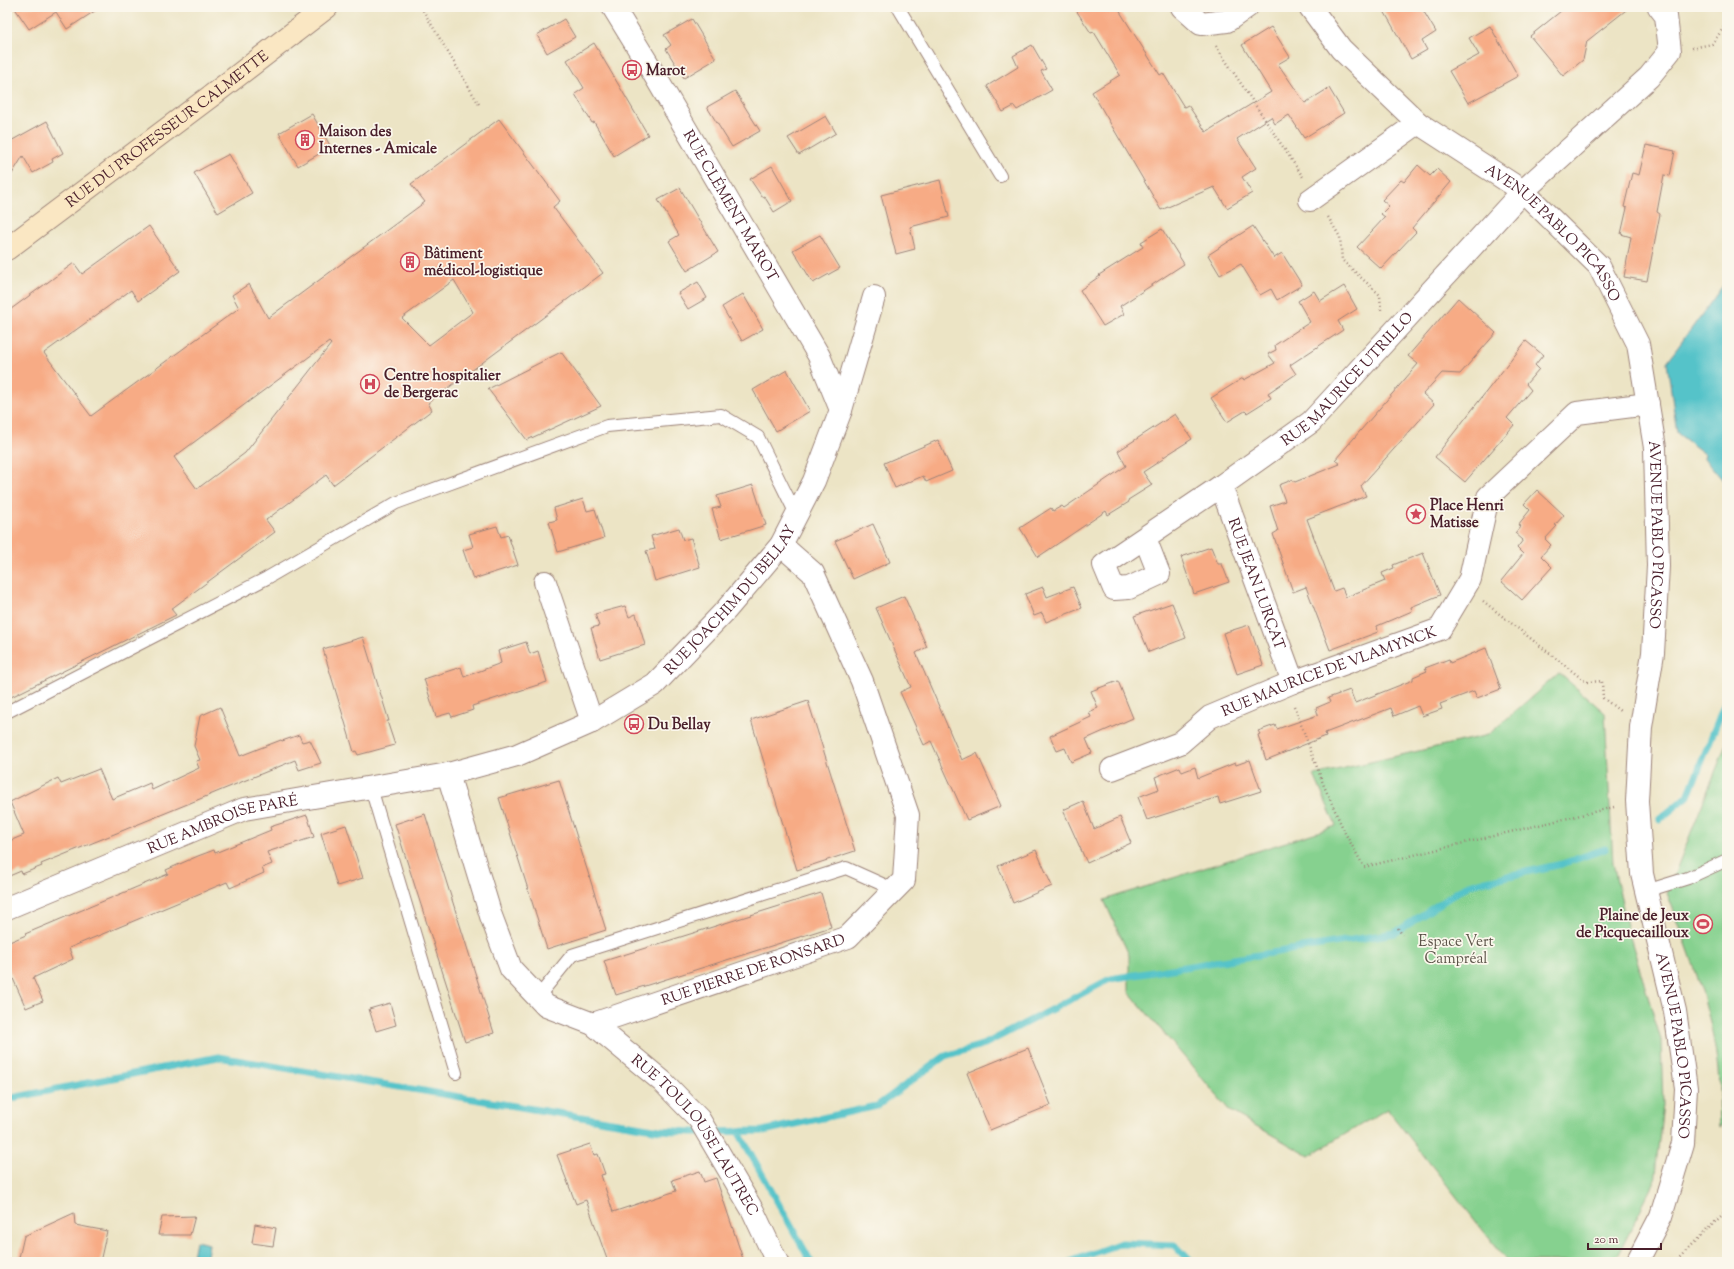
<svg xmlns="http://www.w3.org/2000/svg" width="1734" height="1269" font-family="'Sorts Mill Goudy',serif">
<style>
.green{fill:#86d18f;stroke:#68785d}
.water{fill:#55c3c9;stroke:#50717a}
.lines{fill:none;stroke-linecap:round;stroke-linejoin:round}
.stream{stroke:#55c3c9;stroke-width:7}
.building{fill:#f7ab85;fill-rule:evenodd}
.lane-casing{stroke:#9b8278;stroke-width:14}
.street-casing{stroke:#9b8278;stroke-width:24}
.secondary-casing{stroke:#9b8278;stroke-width:24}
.path{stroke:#9b8278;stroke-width:2.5;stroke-dasharray:1 3;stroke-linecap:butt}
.lane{stroke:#fff;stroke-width:12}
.street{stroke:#fff;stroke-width:22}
.secondary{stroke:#fae7c3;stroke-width:22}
.labels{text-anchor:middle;stroke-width:3.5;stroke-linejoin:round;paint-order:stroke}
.poi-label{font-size:15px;font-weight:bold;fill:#4a1f2b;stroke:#fbf7ec;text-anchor:start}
.street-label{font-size:15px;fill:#4a1f2b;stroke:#fbf7ec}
.park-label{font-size:15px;fill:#5c5449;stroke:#fbf7ec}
</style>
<rect width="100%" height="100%" fill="#fbf7ec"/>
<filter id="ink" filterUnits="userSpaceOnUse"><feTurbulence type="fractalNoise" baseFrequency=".025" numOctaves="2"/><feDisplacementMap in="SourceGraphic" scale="8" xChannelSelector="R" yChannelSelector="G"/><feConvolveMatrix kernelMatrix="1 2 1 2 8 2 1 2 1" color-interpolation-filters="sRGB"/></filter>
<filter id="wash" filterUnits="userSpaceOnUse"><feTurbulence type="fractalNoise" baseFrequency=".012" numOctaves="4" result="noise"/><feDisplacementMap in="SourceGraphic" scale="16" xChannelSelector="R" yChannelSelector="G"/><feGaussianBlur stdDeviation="0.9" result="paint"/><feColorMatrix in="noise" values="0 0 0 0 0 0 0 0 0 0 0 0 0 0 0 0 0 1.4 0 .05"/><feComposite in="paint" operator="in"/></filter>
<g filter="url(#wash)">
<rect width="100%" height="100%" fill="#ece4c5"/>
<path class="green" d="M 1559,673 L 1605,713 L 1613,863 L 1628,930 L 1661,1040 L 1663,1105 L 1654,1183 L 1618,1254 L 1611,1262 L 1508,1262 L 1387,1109 L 1309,1156 L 1230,1111 L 1129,992 L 1129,955 L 1104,900 L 1336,826 L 1314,775 L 1488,735 Z
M 1727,742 L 1727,1122 L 1720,1127 C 1719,1106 1720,1084 1717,1063 C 1710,1004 1688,948 1667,893 Z"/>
<path class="water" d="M 1727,280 L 1727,485 L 1704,458 L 1705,454 L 1677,433 L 1667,362 Z
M 196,1241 L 209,1244 L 206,1262 L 192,1262 Z"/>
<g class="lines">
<path class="stream" d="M 1660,819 L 1688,796 L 1727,698
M 7,1099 L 218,1057 L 660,1130 L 692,1132 L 763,1131 L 877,1106 L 945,1056 L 985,1044 L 1110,979 L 1395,933 L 1468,885 L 1562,864 L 1605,849
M 738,1131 L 811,1262
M 1070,1262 L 1121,1243 L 1175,1245 L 1191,1262"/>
</g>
<g id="blocks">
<path class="building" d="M 14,7 L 101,7 L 67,29 L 56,12 L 29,29 Z
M 1074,7 L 1117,7 L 1160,75 L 1163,73 L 1184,107 L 1188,105 L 1206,132 L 1271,92 L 1242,45 L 1271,27 L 1290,57 L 1278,64 L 1305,103 L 1329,88 L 1344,113 L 1304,138 L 1289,115 L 1275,124 L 1271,117 L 1237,139 L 1256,168 L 1242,177 L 1252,193 L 1227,208 L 1214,187 L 1161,210 L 1092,92 L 1120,75 L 1094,32 L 1091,33 Z
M 1385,7 L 1421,7 L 1436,32 L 1422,41 L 1427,50 L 1411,59 L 1384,11 L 1387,10 Z
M 1566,7 L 1630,7 L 1587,41 L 1583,60 L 1563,76 L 1530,36 Z
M 564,19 L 575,37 L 547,53 L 537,35 Z
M 692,19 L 716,59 L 684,78 L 666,49 L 671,45 L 664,35 Z
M 1490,26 L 1518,76 L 1468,103 L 1449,71 L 1479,55 L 1469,38 Z
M 594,43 L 648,135 L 614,156 L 594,122 L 592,123 L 575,94 L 584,88 L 567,60 Z
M 1032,45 L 1046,69 L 1041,71 L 1052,90 L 1017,110 L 1014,106 L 1003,112 L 987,86 L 1018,67 L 1013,56 Z
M 735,91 L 760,131 L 732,147 L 707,107 Z
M 312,114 L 331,147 L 298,166 L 279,133 Z
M 826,116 L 836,133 L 799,155 L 788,138 Z
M 499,119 L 560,201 L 553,207 L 603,273 L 428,403 L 432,410 L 333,485 L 326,475 L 266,520 L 275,532 L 171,609 L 176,615 L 7,699 L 7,312 L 74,263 L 82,274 L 149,226 L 180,271 L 138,301 L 131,290 L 44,353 L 91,416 L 239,308 L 232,295 L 249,284 L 268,318 L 425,202 L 411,184 ZM 454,280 L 473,312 L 429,345 L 402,318 ZM 329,342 L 331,344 L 245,453 L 197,489 L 174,457 Z
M 47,121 L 63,153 L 52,159 L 53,162 L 33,173 L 23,156 L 7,182 L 7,143 Z
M 1646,145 L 1675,151 L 1670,176 L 1664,175 L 1657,212 L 1660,214 L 1647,281 L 1624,277 L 1631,237 L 1621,234 L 1627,208 L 1624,207 L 1632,173 L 1639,175 Z
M 229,154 L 252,193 L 218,213 L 194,173 Z
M 1418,165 L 1430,176 L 1437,169 L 1451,182 L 1412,228 L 1416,232 L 1381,269 L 1357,247 L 1385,217 L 1381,214 L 1389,206 L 1382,200 L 1401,180 L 1404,182 Z
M 772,166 L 792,201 L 774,212 L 764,196 L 762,197 L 750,179 Z
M 940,180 L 949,217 L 910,227 L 915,249 L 896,254 L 881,195 Z
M 680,188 L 718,252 L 687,271 L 669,241 L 679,235 L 658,200 Z
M 1253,226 L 1274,258 L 1282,253 L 1302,285 L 1277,300 L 1271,289 L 1260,295 L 1241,264 L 1220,275 L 1208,255 Z
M 1162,229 L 1184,264 L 1120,306 L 1124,314 L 1103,326 L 1080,290 L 1100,276 L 1099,275 L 1143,247 L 1141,242 Z
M 820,235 L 840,268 L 813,283 L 793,250 Z
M 698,282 L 707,298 L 688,309 L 678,293 Z
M 1344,286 L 1357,309 L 1338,321 L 1343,330 L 1290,365 L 1296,374 L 1268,393 L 1271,398 L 1247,413 L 1245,411 L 1227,422 L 1211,398 L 1243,378 L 1244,380 L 1275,363 L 1268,354 L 1276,350 L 1275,345 L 1310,322 L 1298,301 L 1314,291 L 1320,301 Z
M 743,294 L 763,329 L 742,341 L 722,307 Z
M 1458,298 L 1496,333 L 1460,374 L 1442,373 L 1423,394 L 1434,404 L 1361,486 L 1366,496 L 1307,519 L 1334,591 L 1342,588 L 1346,597 L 1385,581 L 1382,573 L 1394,568 L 1393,565 L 1423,553 L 1440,595 L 1411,607 L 1412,611 L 1377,626 L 1378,632 L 1330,650 L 1306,587 L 1293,592 L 1273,534 L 1278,531 L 1270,506 L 1285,501 L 1279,485 L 1292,480 L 1295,482 L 1340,464 L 1335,460 L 1418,364 L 1408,356 Z
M 1526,341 L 1543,355 L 1535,365 L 1539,369 L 1526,384 L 1531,390 L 1507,418 L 1514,425 L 1465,482 L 1435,457 Z
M 561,352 L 601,406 L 527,440 L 488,389 Z
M 787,370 L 810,411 L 776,431 L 753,390 Z
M 1175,414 L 1192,439 L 1162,458 L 1163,459 L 1143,472 L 1152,485 L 1128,500 L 1129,502 L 1108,515 L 1106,511 L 1038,557 L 1020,528 L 1051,508 L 1053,511 L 1062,506 L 1064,508 L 1126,466 L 1118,451 Z
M 938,440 L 952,471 L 926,482 L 923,476 L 895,488 L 884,463 Z
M 753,485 L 766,525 L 721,539 L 712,509 L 721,507 L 717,496 Z
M 1537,490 L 1564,515 L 1555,525 L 1557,526 L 1545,539 L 1551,545 L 1541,556 L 1552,567 L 1522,600 L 1501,581 L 1523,554 L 1517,548 L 1523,540 L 1515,533 L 1521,526 L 1518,525 L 1530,510 L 1524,504 Z
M 583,499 L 587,511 L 595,509 L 604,538 L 558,552 L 549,522 L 557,520 L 554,508 Z
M 873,524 L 890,562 L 853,579 L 835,541 Z
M 497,526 L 501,537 L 508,535 L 518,565 L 473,579 L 463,550 L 473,547 L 469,534 Z
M 679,528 L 683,540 L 691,538 L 700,567 L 655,581 L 646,551 L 655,549 L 651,536 Z
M 1211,547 L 1218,564 L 1222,564 L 1229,582 L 1194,594 L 1181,557 Z
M 1043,587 L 1047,597 L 1073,587 L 1082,608 L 1046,622 L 1042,613 L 1034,616 L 1025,594 Z
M 904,596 L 927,647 L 916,653 L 962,760 L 977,753 L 1001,806 L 967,820 L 931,741 L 924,745 L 900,692 L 911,687 L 876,608 Z
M 1172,603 L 1186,638 L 1149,652 L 1134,616 Z
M 625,606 L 629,617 L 636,614 L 645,645 L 600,659 L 591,628 L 599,626 L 595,614 Z
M 1249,625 L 1263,665 L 1237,674 L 1223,633 Z
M 363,637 L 389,721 L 387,721 L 395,745 L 358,755 L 356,751 L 354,752 L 323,649 Z
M 526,642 L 530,654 L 538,651 L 547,682 L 472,706 L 473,710 L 452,717 L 450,713 L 436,717 L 424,679 L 461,667 L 464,677 L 501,663 L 498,651 Z
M 1486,648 L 1501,689 L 1477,698 L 1474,691 L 1440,704 L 1442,709 L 1422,716 L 1418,706 L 1394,716 L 1391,708 L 1325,733 L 1326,736 L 1266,760 L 1258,735 L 1260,734 L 1258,731 L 1275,725 L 1277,729 L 1318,715 L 1316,708 L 1330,702 L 1328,698 L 1350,690 L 1355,703 L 1413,680 L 1413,677 L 1427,671 L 1425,668 L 1449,659 L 1450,663 Z
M 1118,681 L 1133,718 L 1086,739 L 1092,753 L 1071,762 L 1065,748 L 1057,751 L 1050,736 L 1091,717 L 1089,712 L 1098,708 L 1091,691 Z
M 808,701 L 855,851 L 797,870 L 751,720 Z
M 220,707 L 240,756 L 281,740 L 282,741 L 299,735 L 302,742 L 310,740 L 321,763 L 299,770 L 295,760 L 41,864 L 42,866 L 22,874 L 21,871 L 7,877 L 7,842 L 24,835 L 10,802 L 58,778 L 61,784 L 99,769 L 112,799 L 150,783 L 152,790 L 199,768 L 196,761 L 200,760 L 194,746 L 200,716 Z
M 1250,760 L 1261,791 L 1220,804 L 1218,797 L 1147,820 L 1138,797 L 1159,789 L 1155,777 L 1180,767 L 1182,772 L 1195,767 L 1198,778 L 1235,763 L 1236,765 Z
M 559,780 L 606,930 L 547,949 L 499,798 Z
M 1083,801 L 1094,829 L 1120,817 L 1131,843 L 1087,863 L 1063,810 Z
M 425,814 L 494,1033 L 465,1042 L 395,824 Z
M 307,815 L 314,837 L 267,852 L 272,864 L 262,868 L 264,873 L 230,888 L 227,882 L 69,948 L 73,959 L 33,978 L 43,1001 L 26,1008 L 7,965 L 7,943 L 26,935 L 25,934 L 168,874 L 166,870 L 198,856 L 214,850 L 215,853 L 271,830 L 270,827 Z
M 346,825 L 363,878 L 337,886 L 321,833 Z
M 1036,850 L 1052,886 L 1013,903 L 998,866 Z
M 821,893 L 831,927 L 616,995 L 604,961 Z
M 390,1003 L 396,1025 L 376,1031 L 369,1009 Z
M 1028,1048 L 1051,1105 L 990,1130 L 967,1073 Z
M 590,1144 L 594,1155 L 598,1154 L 605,1174 L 601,1175 L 613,1212 L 676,1191 L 672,1180 L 700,1171 L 704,1182 L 716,1178 L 744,1262 L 608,1262 L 586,1200 L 576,1204 L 557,1155 Z
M 74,1213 L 75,1225 L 107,1231 L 100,1262 L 18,1262 L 24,1236 Z
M 195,1216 L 190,1235 L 158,1235 L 162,1217 Z
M 255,1224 L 276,1228 L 273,1246 L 252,1243 Z"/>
</g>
</g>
<g filter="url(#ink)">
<use href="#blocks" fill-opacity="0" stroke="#9b8278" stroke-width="1"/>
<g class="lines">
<g class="lane-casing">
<path id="lane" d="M 898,7 L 1000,176
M 7,712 L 267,578 L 396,503 L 607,426 L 721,415 L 758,437 L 796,514
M 371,788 L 456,1073
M 1646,891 L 1688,878 L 1727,860
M 538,997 L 572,955 L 846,868 L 895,890"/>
</g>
<g class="street-casing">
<g id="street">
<path id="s1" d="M 613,7 L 648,64 L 819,356 L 841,410"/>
<path d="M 1182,7 L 1201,24 L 1227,21 L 1247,7"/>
<path id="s2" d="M 1310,7 L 1341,49 L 1418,123 L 1523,191 L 1599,266 L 1638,344 L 1655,448 L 1658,566 L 1653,653 L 1641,727 L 1637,801 L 1642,874 L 1675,1011 L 1686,1088 L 1683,1143 L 1661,1216 L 1637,1262"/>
<path d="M 1310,200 L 1418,123"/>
<path id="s3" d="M 1221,486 L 1293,682"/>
<path id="s4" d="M 1145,538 L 1159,574 L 1129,588 L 1114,589 L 1104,565 L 1221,486 L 1311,422 L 1523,191 L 1649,77 L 1670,51 L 1666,16 L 1659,7"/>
<path d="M 545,582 L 592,722"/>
<path id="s5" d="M 1112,769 L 1180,743 L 1210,717 L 1293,682 L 1440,629 L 1470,579 L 1488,497 L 1577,413 L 1648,404"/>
<path id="s6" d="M 448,774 L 491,916 L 511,969 L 546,1006 L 593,1024 L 663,1082 L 699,1119 L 753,1211 L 777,1262"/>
<path id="s7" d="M 7,908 L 244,809 L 448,774 L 517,755 L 592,722 L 655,684 L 726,610 L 781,545 L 814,481 L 841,410 L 874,297"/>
<path id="s8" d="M 593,1024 L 848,937 L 904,880 L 908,815 L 862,681 L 813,573 L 781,545"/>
</g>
</g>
<g class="secondary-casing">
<g id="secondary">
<path id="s9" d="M 7,249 L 215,93 L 327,7"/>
</g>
</g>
<path class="path" d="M 421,7 L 480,106
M 1216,46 L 1303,177
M 1692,48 L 1712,44 L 1727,23
M 1328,217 L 1340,237 L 1342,260 L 1380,295 L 1381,310
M 1483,601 L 1586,682 L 1602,681 L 1603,698 L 1620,711
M 1294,706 L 1324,786 L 1345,833 L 1364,867 L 1614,807
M 1398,928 L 1402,935
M 1675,1262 L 1727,1210"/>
<use href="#lane" class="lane"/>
<use href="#street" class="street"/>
<use href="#secondary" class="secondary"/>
</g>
</g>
<defs>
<g id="bus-ring" transform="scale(1)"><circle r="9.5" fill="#fbf7ec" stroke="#d1495b" stroke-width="1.5"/><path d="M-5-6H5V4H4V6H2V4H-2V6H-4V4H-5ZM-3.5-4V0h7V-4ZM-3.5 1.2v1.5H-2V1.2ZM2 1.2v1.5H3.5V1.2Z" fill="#d1495b"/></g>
<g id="building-ring" transform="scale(1)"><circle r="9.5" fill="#fbf7ec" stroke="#d1495b" stroke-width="1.5"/><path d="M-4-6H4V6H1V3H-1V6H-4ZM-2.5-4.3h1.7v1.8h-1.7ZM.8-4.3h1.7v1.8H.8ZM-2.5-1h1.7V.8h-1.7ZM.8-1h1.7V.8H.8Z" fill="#d1495b"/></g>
<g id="hospital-ring" transform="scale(1)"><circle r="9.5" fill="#fbf7ec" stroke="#d1495b" stroke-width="1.5"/><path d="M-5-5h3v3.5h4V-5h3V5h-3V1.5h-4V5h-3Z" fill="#d1495b"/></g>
<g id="sight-ring" transform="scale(1)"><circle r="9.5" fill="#fbf7ec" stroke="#d1495b" stroke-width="1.5"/><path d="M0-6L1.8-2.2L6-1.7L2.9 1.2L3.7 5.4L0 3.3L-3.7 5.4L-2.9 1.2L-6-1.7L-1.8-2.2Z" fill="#d1495b"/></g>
<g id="stadium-ring" transform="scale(1)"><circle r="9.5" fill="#fbf7ec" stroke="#d1495b" stroke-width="1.5"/><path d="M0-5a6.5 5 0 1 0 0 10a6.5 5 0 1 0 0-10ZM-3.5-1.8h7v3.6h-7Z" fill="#d1495b"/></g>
</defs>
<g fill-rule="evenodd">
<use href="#bus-ring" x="632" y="70"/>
<use href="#building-ring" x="305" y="140"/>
<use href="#building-ring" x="410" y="262"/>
<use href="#hospital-ring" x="370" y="384"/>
<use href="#sight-ring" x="1416" y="514"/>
<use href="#bus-ring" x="634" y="724"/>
<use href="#stadium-ring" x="1703" y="924"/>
</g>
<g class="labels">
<g class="poi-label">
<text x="646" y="75">Marot</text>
<text x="319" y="136">Maison des<tspan x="319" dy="17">Internes - Amicale</tspan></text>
<text x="424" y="258">Bâtiment<tspan x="424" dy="17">médicol-logistique</tspan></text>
<text x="384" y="380">Centre hospitalier<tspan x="384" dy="17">de Bergerac</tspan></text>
<text x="1430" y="510">Place Henri<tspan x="1430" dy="17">Matisse</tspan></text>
<text x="648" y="729">Du Bellay</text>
<text x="1689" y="920" text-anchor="end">Plaine de Jeux<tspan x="1689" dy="17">de Picquecailloux</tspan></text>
</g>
<g class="street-label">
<text dy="5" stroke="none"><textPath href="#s9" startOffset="200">RUE DU PROFESSEUR CALMETTE</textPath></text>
<text dy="5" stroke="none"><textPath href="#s1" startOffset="231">RUE CLÉMENT MAROT</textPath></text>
<text dy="5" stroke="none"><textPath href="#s2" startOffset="335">AVENUE PABLO PICASSO</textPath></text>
<text dy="5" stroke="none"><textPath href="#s4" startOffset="420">RUE MAURICE UTRILLO</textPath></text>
<text dy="5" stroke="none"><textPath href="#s2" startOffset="670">AVENUE PABLO PICASSO</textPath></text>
<text dy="5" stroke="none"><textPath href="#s3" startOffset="104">RUE JEAN LURÇAT</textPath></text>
<text dy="5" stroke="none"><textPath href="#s7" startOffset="804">RUE JOACHIM DU BELLAY</textPath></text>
<text dy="5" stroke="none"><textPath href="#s5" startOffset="240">RUE MAURICE DE VLAMYNCK</textPath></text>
<text dy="5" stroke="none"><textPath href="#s7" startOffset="232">RUE AMBROISE PARÉ</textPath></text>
<text dy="5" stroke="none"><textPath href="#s8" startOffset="169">RUE PIERRE DE RONSARD</textPath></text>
<text dy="5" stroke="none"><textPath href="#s2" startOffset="1186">AVENUE PABLO PICASSO</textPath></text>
<text dy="5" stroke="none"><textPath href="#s6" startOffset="459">RUE TOULOUSE LAUTREC</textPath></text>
</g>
<g class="park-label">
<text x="1456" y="946">Espace Vert<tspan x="1456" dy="17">Campréal</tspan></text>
</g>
</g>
<rect width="1734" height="1269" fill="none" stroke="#fbf7ec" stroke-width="24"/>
<path d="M1588 1243v6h73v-6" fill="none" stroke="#4a1f2b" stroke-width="2"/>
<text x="1594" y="1243" font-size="12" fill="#4a1f2b" stroke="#fbf7ec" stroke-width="3" paint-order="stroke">20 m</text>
</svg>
